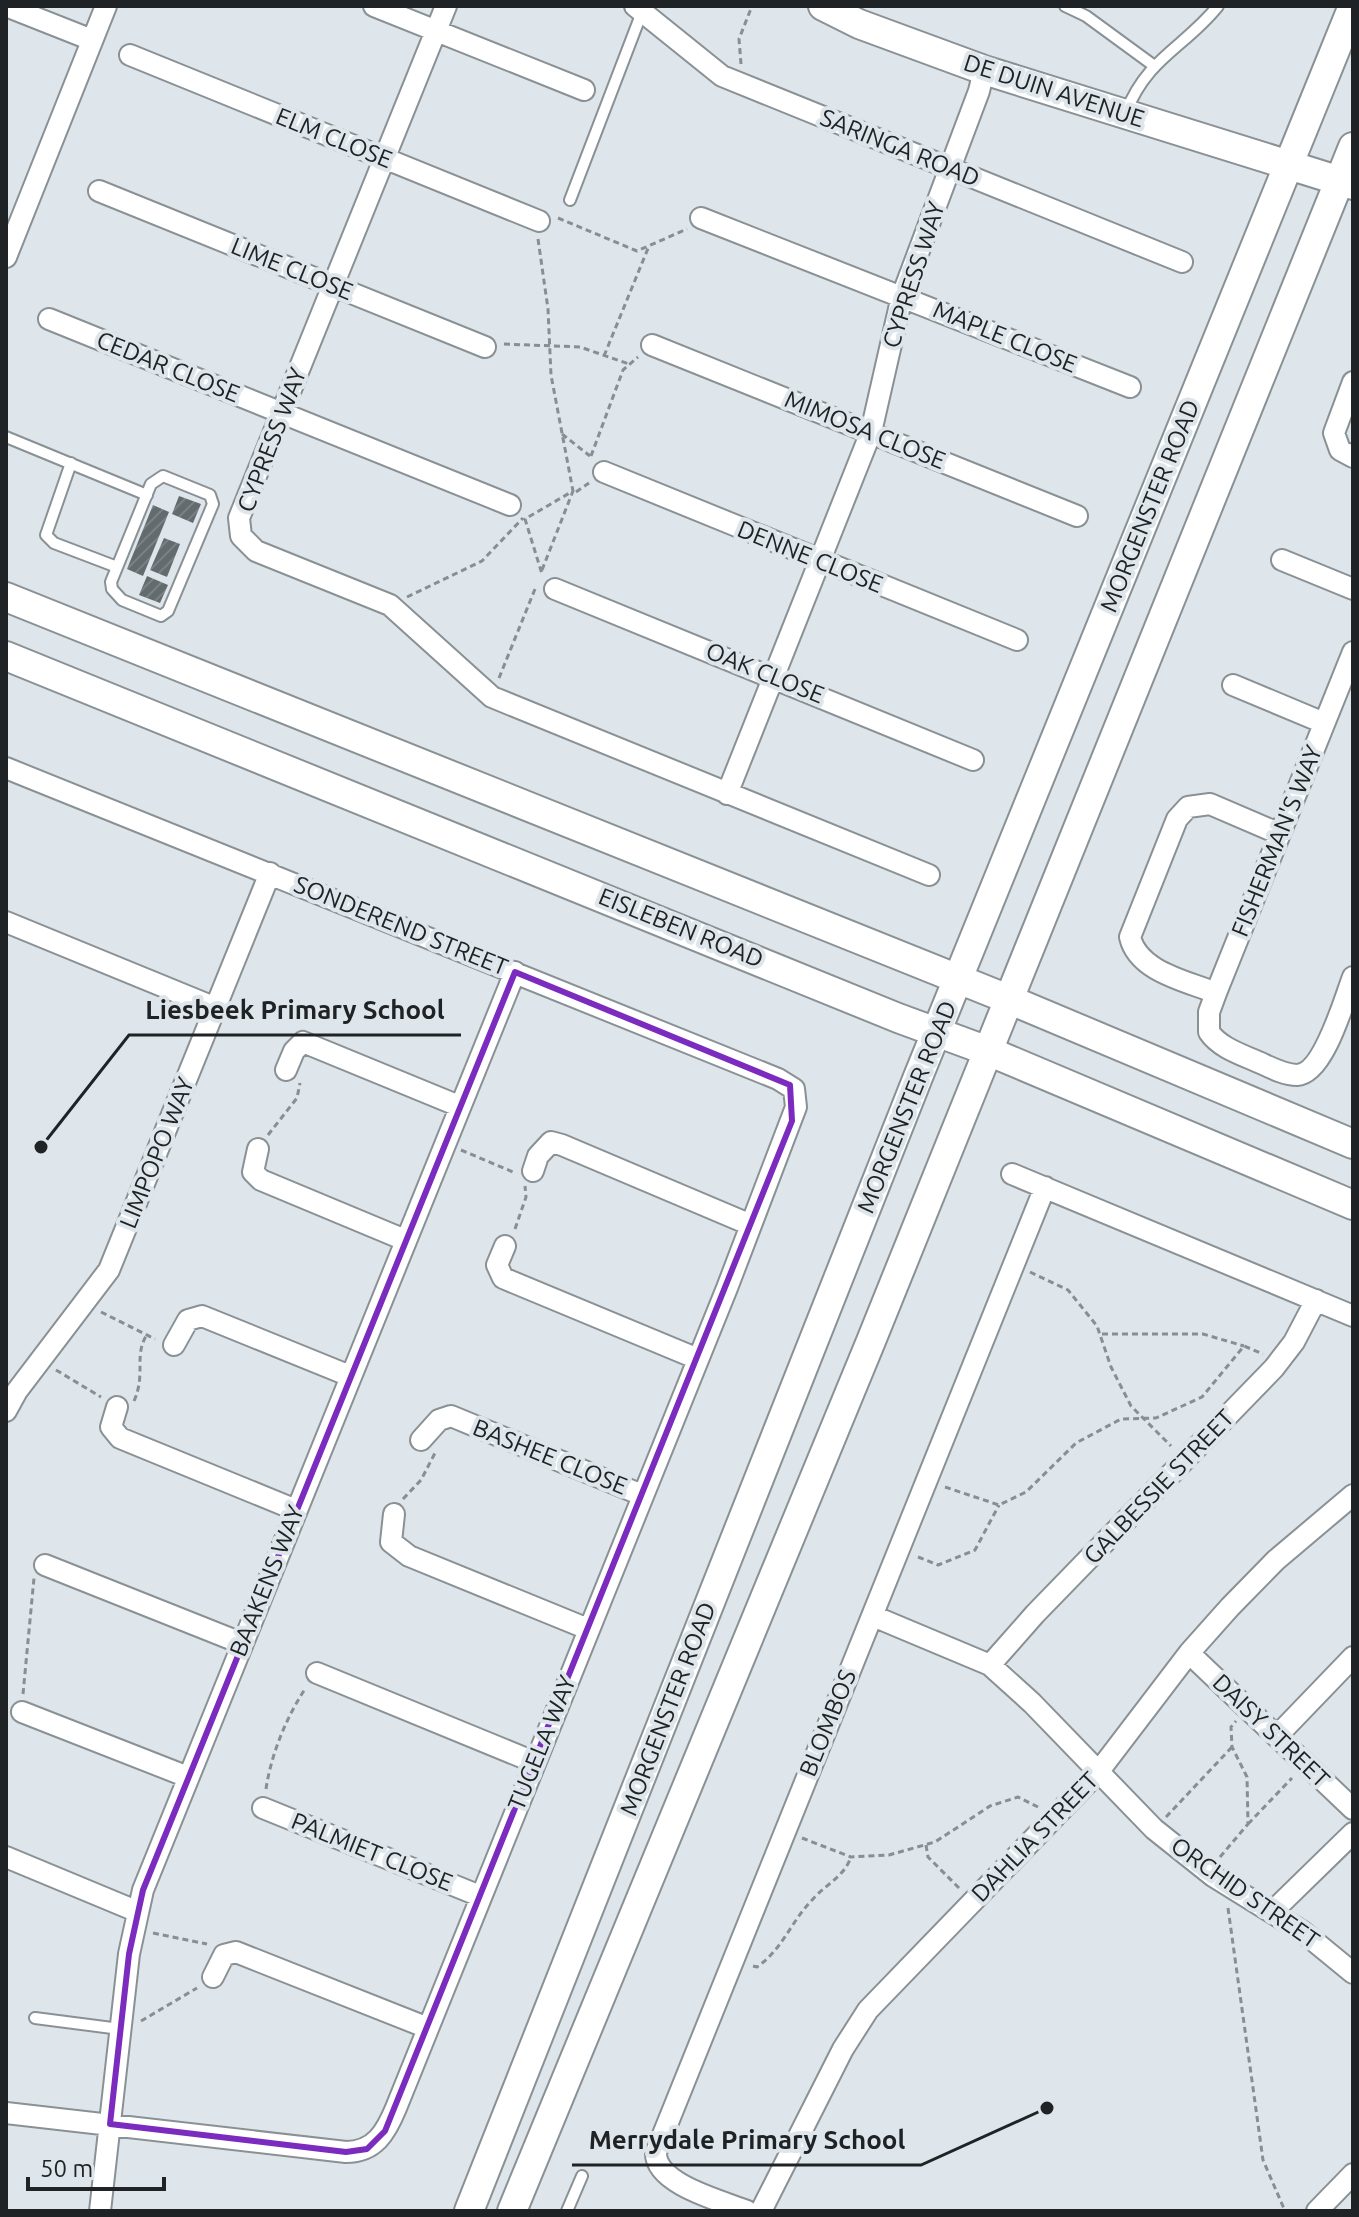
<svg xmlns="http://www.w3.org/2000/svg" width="1359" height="2217" font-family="Ubuntu,sans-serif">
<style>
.building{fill:url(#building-hatch)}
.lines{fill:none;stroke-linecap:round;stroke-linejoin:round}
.lane-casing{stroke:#8a9195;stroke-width:14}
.street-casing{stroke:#8a9195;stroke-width:24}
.secondary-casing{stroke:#8a9195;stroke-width:32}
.path{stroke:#888e91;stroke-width:3;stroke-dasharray:6 4;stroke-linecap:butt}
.lane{stroke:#fff;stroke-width:10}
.street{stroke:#fff;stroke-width:20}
.secondary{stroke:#fff;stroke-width:28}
.marked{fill:none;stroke:#7b2cbf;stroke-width:6;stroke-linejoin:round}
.labels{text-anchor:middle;stroke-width:8;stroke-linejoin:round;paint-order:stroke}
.street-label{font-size:24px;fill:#202325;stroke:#dee6eb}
.leader{fill:none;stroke:#202325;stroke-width:3}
.callout-dot{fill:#202325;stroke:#dee6eb;stroke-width:3}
.callout-label{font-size:26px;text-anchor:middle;font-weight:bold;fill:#202325;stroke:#dee6eb;stroke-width:8;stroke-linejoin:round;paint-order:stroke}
</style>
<defs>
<pattern id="building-hatch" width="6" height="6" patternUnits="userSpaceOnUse" patternTransform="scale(2)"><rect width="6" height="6" fill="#646b6f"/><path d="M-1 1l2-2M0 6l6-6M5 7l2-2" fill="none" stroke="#7a8083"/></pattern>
</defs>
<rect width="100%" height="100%" fill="#dee6eb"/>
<path class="building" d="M 179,496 L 201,504 L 193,523 L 172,514 Z
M 153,505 L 169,512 L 143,576 L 127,569 Z
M 164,538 L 180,544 L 167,577 L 150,570 Z
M 147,576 L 168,585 L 160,603 L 139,595 Z"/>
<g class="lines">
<g class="lane-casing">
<path id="lane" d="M 1065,6 L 1086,16 L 1153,65
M 1126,112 C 1148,57 1184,48 1218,6
M 570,200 L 642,12
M 6,437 L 147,495
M 71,463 L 46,535 L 54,543 L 117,567
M 163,476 L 210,495 L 213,504 L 168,611 L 161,616 L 122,600 L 112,589 L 111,582 L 151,484 Z
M 35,2018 L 120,2029
M 567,2211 L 582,2176"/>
</g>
<g class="street-casing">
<path id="street" d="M 6,6 L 92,40
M 374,6 L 584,90
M 446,6 L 239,518 L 241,536 L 256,551 L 390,605 L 492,697 L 929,875
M 635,6 L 722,76 L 1182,262
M 130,55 L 539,221
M 99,191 L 485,347
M 701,218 L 1130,387
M 6,257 L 106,6
M 49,319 L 510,505
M 652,345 L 1077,516
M 1353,382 L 1334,433 L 1340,450 L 1353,457
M 604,472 L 1017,640
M 1282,560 L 1353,589
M 555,589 L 973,760
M 1353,652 L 1216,993 L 1209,1012 L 1209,1032 C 1219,1047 1240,1054 1256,1061 C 1268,1066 1283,1075 1297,1075 C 1324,1074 1344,1000 1353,977
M 1233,685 L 1324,723
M 6,768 L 778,1079 L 794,1089 L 796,1107 L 727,1288 L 396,2108 C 386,2132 375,2152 346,2152 L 6,2113
M 727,794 L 871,432 L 902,296 L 979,91 L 984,70
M 6,922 L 216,1008
M 1216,993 C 1187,981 1138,972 1130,937 L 1177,819 L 1188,807 L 1210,804 L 1280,834
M 286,1070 L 294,1051 L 303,1042 L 459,1106
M 258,1149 L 253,1172 L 261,1180 L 405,1240
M 533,1171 L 538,1156 L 551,1142 L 562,1145 L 751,1225
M 1012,1174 L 1353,1316
M 505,1246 L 497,1265 L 503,1278 L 698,1359
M 174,1345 L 188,1320 L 202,1316 L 350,1376
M 117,1407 L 111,1427 L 120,1438 L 296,1510
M 6,1411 L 17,1391 L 109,1270 L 270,873
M 421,1440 L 439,1420 L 451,1416 L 642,1495
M 394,1514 L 391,1542 L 409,1556 L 588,1629
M 45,1565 L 241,1643
M 873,1616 L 990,1665 L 1032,1703 L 1154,1829 L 1213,1876 L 1303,1932 L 1353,1973
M 1189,1653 L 1353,1809
M 990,1665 L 1035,1614 L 1274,1368 L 1294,1342 L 1316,1300
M 317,1673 L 534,1762
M 22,1712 L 188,1777
M 1277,1736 L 1353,1657
M 263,1808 L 480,1896
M 6,1857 L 136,1911
M 1272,1912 L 1353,1833
M 213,1977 L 224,1955 L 236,1952 L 428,2028
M 100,2211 L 129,1954 L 143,1890 L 515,972
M 747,2211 C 722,2201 654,2184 656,2152 L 1045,1187
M 761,2211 L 843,2049 L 868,2010 L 1099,1771 L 1189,1653 L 1230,1607 L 1276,1560 L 1353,1495
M 1317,2211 L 1353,2174"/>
</g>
<g class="secondary-casing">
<path id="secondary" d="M 823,6 L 859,24 L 984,70 L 1353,185
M 6,597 L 1008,999 L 1353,1144
M 6,656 L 898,1018 L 988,1051 L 1353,1205
M 469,2211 L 918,1077 L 1353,6
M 512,2211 L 871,1341 L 1353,147"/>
</g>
<path class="path" d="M 741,64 L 739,39 L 752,6
M 558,218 L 637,251 L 687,229
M 538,239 L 548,309 L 551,375 L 573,491 L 525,519 L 542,574
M 504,344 L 580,347 L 629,364
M 604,356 L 649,246
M 562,434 L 590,456
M 591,456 L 623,370 L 638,357
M 576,492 L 589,483
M 542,570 L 573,491
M 407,597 L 482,561 L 523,518
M 499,678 L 535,589
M 268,1135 L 297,1098 L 300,1083
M 461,1150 L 513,1172
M 515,1229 L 526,1197 L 525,1186
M 1030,1272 L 1068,1290 L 1097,1326 L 1111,1367 L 1131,1406 L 1171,1446
M 101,1312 L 155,1339
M 1102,1334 L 1203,1334 L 1244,1346
M 56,1370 L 101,1397
M 134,1401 C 146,1374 134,1357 146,1336
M 945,1487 L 999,1505 L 1026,1492 L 1076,1443 L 1121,1419 L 1156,1418 L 1202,1397 L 1244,1346 L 1263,1354
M 403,1499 L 421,1480 L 435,1453
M 918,1557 L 938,1565 L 975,1550 L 999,1505
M 23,1694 L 34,1578
M 266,1789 C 271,1755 286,1718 305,1689
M 1166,1817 L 1232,1747
M 1248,1824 L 1292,1778
M 802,1838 L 851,1857 L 889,1855 L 935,1842 L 990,1806 L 1018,1797 L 1038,1807
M 926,1845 L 928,1857 L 959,1888
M 1220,1857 L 1248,1824 L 1247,1777 L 1232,1747 L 1231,1727 L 1236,1721
M 1228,1908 L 1263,2160 L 1285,2211
M 153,1933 L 207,1944
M 753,1966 L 757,1967 C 783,1949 791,1921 813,1899 C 826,1884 844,1877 851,1857
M 141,2021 L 197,1988"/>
<use href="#lane" class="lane"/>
<use href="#street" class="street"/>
<use href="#secondary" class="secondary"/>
</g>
<path class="marked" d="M 515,972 L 790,1085 L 792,1121 L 385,2131 L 367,2149 L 346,2152 L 110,2124 L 129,1954 L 143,1890 Z"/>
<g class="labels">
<g class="street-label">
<text transform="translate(1054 91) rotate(18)" y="8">DE DUIN AVENUE</text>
<text transform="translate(334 138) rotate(22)" y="8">ELM CLOSE</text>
<text transform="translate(900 148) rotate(22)" y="8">SARINGA ROAD</text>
<text transform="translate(292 269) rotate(22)" y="8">LIME CLOSE</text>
<text transform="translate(914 275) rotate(-72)" y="8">CYPRESS WAY</text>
<text transform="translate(1005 337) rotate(22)" y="8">MAPLE CLOSE</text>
<text transform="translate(168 367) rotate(22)" y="8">CEDAR CLOSE</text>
<text transform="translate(865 430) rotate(22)" y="8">MIMOSA CLOSE</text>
<text transform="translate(272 440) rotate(-69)" y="8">CYPRESS WAY</text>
<text transform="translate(1150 506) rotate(-68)" y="8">MORGENSTER ROAD</text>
<text transform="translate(810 557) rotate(22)" y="8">DENNE CLOSE</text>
<text transform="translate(765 673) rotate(22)" y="8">OAK CLOSE</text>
<text transform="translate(1277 841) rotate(-68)" y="8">FISHERMAN'S WAY</text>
<text transform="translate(401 926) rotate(22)" y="8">SONDEREND STREET</text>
<text transform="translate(681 928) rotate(22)" y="8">EISLEBEN ROAD</text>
<text transform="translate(907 1107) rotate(-68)" y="8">MORGENSTER ROAD</text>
<text transform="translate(157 1153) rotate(-68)" y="8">LIMPOPO WAY</text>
<text transform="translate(550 1457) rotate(22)" y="8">BASHEE CLOSE</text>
<text transform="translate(1159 1487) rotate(-46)" y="8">GALBESSIE STREET</text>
<text transform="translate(267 1581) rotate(-68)" y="8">BAAKENS WAY</text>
<text transform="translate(668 1709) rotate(-69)" y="8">MORGENSTER ROAD</text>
<text transform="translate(828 1723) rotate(-68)" y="8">BLOMBOS</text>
<text transform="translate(1271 1731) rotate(44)" y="8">DAISY STREET</text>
<text transform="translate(542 1743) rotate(-68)" y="8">TUGELA WAY</text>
<text transform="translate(1035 1837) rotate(-46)" y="8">DAHLIA STREET</text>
<text transform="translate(372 1852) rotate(22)" y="8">PALMIET CLOSE</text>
<text transform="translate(1245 1893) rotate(35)" y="8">ORCHID STREET</text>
</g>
</g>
<path class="leader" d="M41 1147L129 1035H461M1047 2108L921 2165H572"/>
<g class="callout-dot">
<circle cx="41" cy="1147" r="8"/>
<circle cx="1047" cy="2108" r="8"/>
</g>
<g class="callout-label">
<text x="295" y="1019">Liesbeek Primary School</text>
<text x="747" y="2149">Merrydale Primary School</text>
</g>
<rect width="1359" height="2217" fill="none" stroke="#202325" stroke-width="16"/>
<path d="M28 2177v12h136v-12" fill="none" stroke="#202325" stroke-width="4"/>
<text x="40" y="2177" font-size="24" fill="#202325" stroke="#dee6eb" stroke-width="6" paint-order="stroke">50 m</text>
</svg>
